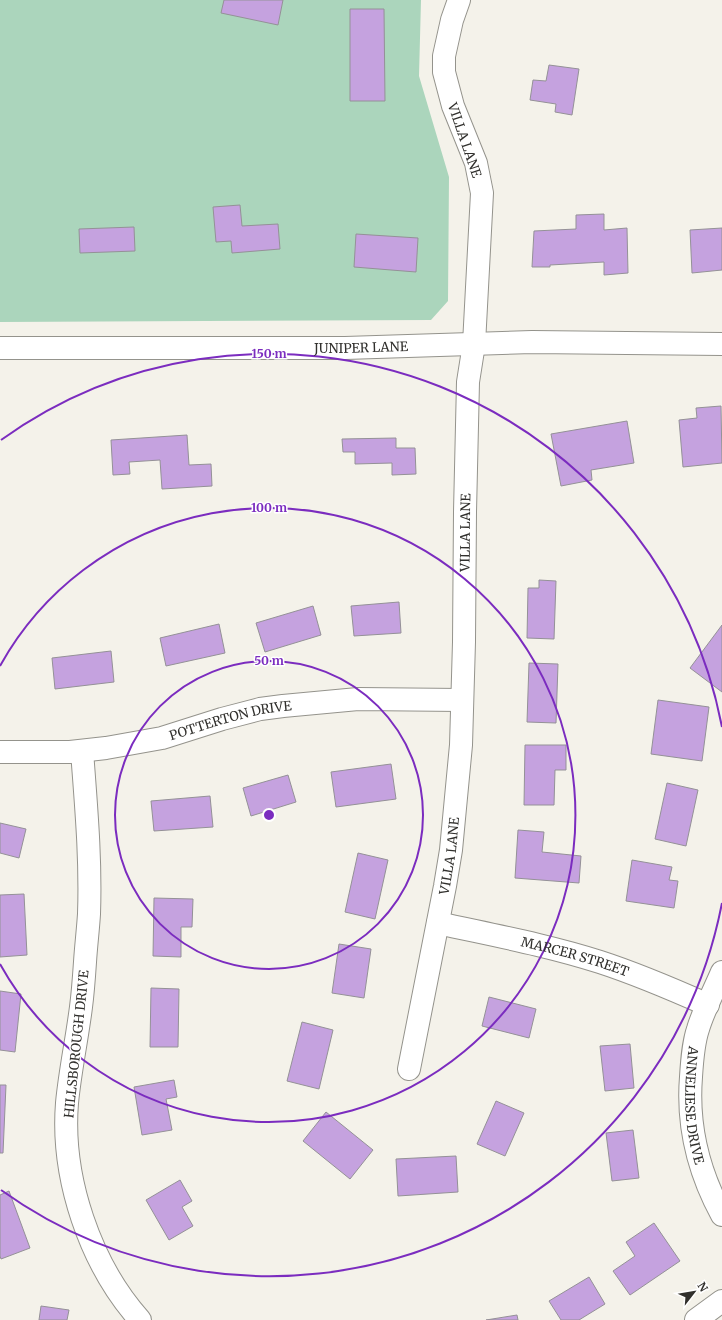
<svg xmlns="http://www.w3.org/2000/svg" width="722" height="1320" font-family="Merriweather,serif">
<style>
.green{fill:#abd5bc}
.building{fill:#c5a2df;stroke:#949197}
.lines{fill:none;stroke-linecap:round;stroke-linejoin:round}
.minor-casing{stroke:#94938c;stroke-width:24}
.minor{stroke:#fff;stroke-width:22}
.ring{fill:none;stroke:#7b2cbf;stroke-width:2}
.labels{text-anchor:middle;stroke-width:3;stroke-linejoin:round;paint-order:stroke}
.street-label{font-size:13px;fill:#31302d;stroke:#fff}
.centre{fill:#7b2cbf;stroke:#fff;stroke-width:2}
.ring-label{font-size:12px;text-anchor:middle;font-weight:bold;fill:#7b2cbf;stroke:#fff;stroke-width:3;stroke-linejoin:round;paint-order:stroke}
</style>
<rect width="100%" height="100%" fill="#f4f2ea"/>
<path class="green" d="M 0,0 L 421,0 L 419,76 L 449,177 L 448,301 L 431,320 L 0,322 Z"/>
<path class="building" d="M 224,0 L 283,0 L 278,25 L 221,13 Z
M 350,9 L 384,9 L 385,101 L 350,101 Z
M 549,65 L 579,69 L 572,115 L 555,112 L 556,104 L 530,100 L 533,80 L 546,81 Z
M 240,205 L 242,226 L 278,224 L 280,249 L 232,253 L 231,241 L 216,242 L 213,207 Z
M 604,214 L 604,230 L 627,228 L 628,273 L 604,275 L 604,262 L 550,265 L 550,267 L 532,267 L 534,231 L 576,229 L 576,215 Z
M 134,227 L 135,251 L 80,253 L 79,229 Z
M 722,228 L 722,270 L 692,273 L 690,230 Z
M 356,234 L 418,238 L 416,272 L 354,267 Z
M 721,406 L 722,463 L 683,467 L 679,420 L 697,418 L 696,408 Z
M 627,421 L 634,463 L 591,470 L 592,480 L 561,486 L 551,434 Z
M 187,435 L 189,465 L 211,464 L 212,486 L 162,489 L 160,460 L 129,462 L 130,474 L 113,475 L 111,440 Z
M 396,438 L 396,448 L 415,448 L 416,474 L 392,475 L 392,463 L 355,464 L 355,452 L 343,452 L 342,439 Z
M 539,580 L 556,581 L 554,639 L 527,638 L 528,588 L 539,588 Z
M 399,602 L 401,633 L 354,636 L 351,606 Z
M 313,606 L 321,635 L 265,652 L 256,623 Z
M 219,624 L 225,653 L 166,666 L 160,638 Z
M 722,625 L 722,692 L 690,668 Z
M 111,651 L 114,682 L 55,689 L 52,658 Z
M 529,663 L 558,664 L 556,723 L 527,722 Z
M 658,700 L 709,707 L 702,761 L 651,754 Z
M 525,745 L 566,745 L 566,770 L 555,770 L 554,805 L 524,805 Z
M 391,764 L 396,799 L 336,807 L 331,772 Z
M 288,775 L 296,802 L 251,816 L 243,788 Z
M 667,783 L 698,790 L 686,846 L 655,839 Z
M 210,796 L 213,827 L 154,831 L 151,801 Z
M 0,823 L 26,829 L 19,858 L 0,853 Z
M 518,830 L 544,832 L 542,852 L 581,856 L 579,883 L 515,878 Z
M 358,853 L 388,860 L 375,919 L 345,912 Z
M 632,860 L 672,867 L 669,880 L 678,881 L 674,908 L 626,901 Z
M 24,894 L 27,955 L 0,957 L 0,895 Z
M 154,898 L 193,899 L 192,927 L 181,927 L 181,957 L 153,956 Z
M 339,944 L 371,949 L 364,998 L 332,993 Z
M 151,988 L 179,989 L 178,1047 L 150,1047 Z
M 0,991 L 21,994 L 15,1052 L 0,1050 Z
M 489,997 L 536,1009 L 529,1038 L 482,1026 Z
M 302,1022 L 333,1030 L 319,1089 L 287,1081 Z
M 630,1044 L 634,1088 L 605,1091 L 600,1046 Z
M 174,1080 L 177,1097 L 166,1099 L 172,1130 L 142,1135 L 134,1087 Z
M 0,1085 L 6,1085 L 3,1153 L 0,1153 Z
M 496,1101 L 524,1113 L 505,1156 L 477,1144 Z
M 326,1112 L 373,1150 L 350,1179 L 303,1141 Z
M 633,1130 L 639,1178 L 612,1181 L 606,1133 Z
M 456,1156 L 458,1192 L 398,1196 L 396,1159 Z
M 180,1180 L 192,1201 L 182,1207 L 193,1226 L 169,1240 L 146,1200 Z
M 9,1191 L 30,1248 L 1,1259 L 0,1256 L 0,1195 Z
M 654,1223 L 680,1261 L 630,1295 L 613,1271 L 635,1256 L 626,1242 Z
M 589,1277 L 605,1304 L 579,1320 L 561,1320 L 549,1301 Z
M 41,1306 L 69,1310 L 67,1320 L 39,1320 Z
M 517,1315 L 518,1320 L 486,1320 Z"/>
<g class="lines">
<g class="minor-casing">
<g id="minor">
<path id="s1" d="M 0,348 L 345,348 L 532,342 L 722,344"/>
<path d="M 82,751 C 86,805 91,859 89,914 C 88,930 86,946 85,962 C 84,977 83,992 81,1007 C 77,1039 70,1071 67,1103 C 61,1178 90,1264 140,1320"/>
<path id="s2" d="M 0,752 L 70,752 L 106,748 L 162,738 L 222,719 L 260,709 L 283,706 L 358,699 L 462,700"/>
<path id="s3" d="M 438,923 C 492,935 547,945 600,962 C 637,974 672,989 708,1005"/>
<path id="s4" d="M 722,972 C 714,991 704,1009 698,1029 C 693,1044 692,1061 691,1077 C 687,1127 698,1171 722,1215"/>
<path id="s5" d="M 409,1069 L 445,886 L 451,850 L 461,745 L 464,642 L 465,512 L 468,382 L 474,344 L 482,193 L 476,163 L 453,106 L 444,72 L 444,56 L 452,20 L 459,0"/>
<path d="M 696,1320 L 722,1301"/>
</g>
</g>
<use href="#minor" class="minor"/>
</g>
<g class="ring">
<circle cx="269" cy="815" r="154"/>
<path d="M0 666A307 307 0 1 1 0 964"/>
<path d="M722 903A461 461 0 0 1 1 1190M1 440A461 461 0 0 1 722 727"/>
</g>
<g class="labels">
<g class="street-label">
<text transform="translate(465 140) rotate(71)" y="5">VILLA LANE</text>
<text dy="5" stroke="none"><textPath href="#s1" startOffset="361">JUNIPER LANE</textPath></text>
<text dy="5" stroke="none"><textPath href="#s5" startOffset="541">VILLA LANE</textPath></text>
<text dy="5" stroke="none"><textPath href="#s2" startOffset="234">POTTERTON DRIVE</textPath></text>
<text dy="5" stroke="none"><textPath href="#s5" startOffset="217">VILLA LANE</textPath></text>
<text dy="5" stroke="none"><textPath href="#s3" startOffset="141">MARCER STREET</textPath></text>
<text transform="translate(76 1044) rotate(-84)" y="5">HILLSBOROUGH DRIVE</text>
<text dy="5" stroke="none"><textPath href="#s4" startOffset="139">ANNELIESE DRIVE</textPath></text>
</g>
</g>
<circle cx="269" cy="815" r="6" class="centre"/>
<g class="ring-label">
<text x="269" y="358">150 m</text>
<text x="269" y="512">100 m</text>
<text x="269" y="665">50 m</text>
</g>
<g transform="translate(694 1292) rotate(59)" stroke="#ffffff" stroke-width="3" paint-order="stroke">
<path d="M0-3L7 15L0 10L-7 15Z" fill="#31302d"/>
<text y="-6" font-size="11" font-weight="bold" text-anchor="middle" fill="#31302d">N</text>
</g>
</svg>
